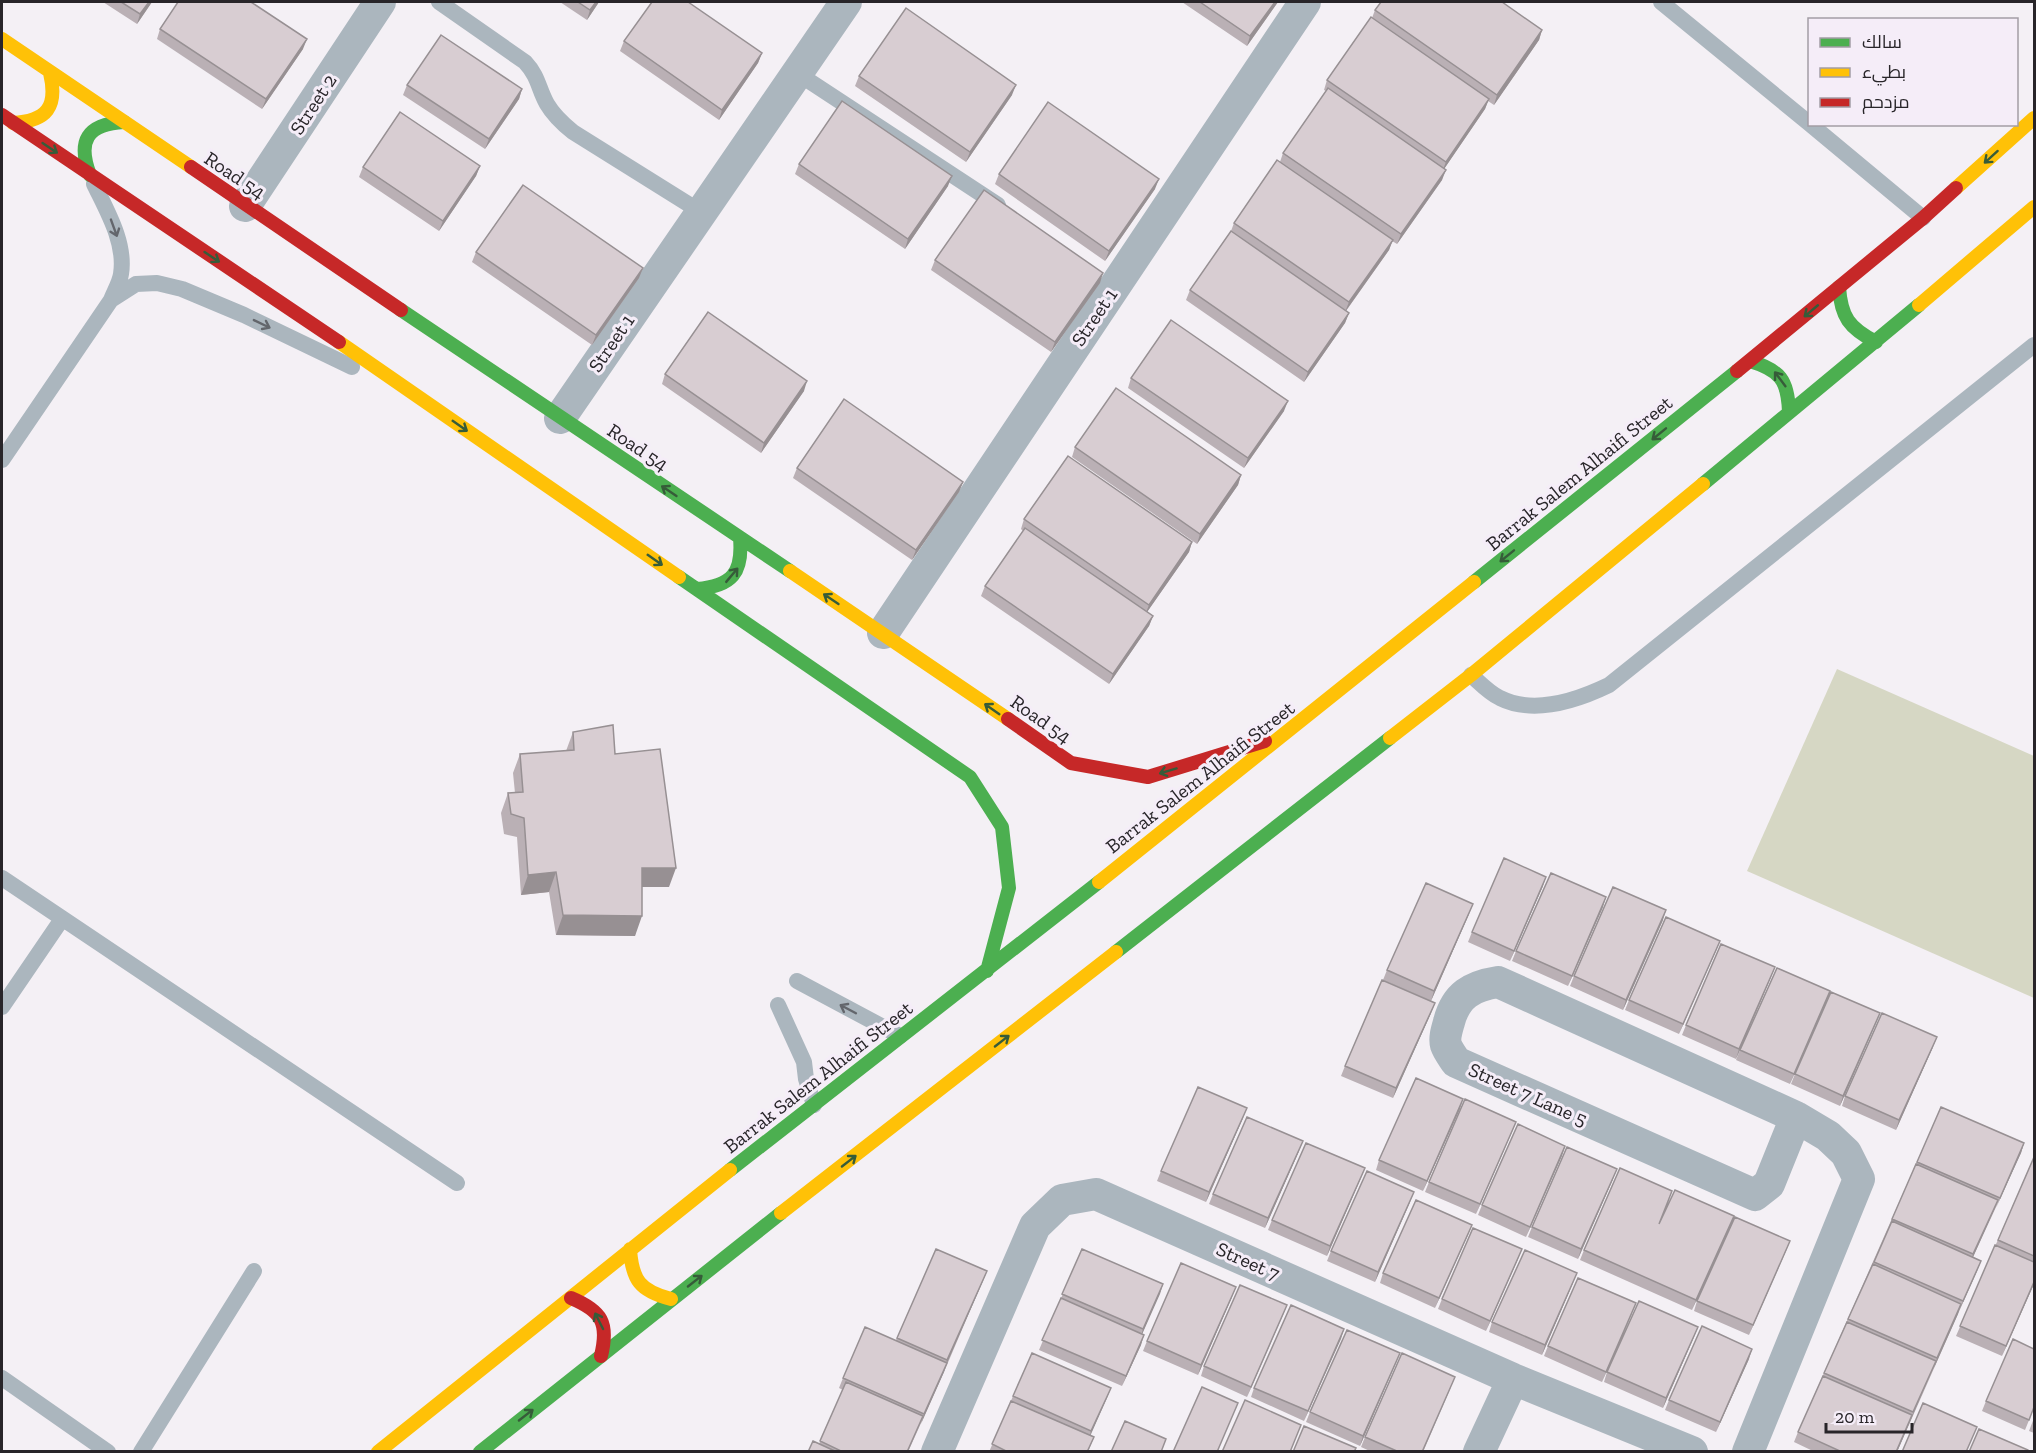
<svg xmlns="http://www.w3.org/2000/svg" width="2036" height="1453" font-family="'Zilla Slab',Cairo,serif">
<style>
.green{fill:#d6d7c4}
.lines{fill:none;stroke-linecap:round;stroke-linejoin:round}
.lane{stroke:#abb6be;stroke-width:16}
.street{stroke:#abb6be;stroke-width:32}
.fast{stroke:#4caf50;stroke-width:14}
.slow{stroke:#ffc107;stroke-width:14}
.jam{stroke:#c62828;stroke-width:14}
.wall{fill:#bab0b5}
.shaded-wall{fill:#979093}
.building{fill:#d8cdd2;stroke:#979093;stroke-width:1.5}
.oneway{stroke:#365c39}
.oneway2{stroke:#63666c}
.labels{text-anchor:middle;stroke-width:6;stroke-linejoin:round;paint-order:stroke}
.street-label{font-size:20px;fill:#282529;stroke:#f5edf8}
</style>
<rect width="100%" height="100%" fill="#f4f0f5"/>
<path class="green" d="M 1837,669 L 2034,756 L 2034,998 L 1747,871 Z"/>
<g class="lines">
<path class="lane" d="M 439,2 L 525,62 C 539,77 538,88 547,104 C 554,116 563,124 573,132 L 701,212
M 1661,2 L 1810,124
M 797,73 L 998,205
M 1810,124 L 1923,218
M 111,300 L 136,284 L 157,283 L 182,289 L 244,315 L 352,367
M 2,460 L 111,300 C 114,292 120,282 121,274 C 126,243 107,211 94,184
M 1471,675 C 1480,683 1489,693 1500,698 C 1534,715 1578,700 1609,685 L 2034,345
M 2,878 L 457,1183
M 797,981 L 900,1036
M 778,1005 L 804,1062 L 806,1079 L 814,1105
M 2,1007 L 62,919
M 2,1378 L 108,1452
M 141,1452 L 254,1271"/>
<path class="street" d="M 245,206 L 380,2
M 560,418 L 846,2
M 883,633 L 1305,2
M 937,1452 L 1035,1226 L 1062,1200 L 1096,1194 L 1513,1379 L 1692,1452
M 1479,1452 L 1513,1379
M 1748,1452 L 1859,1179 L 1846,1153 L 1828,1136 L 1796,1117 L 1498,982 C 1472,986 1456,995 1449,1022 C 1447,1029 1444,1038 1446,1045 C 1448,1051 1453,1057 1456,1062 L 1755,1195 L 1769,1184 L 1796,1117"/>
<path class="fast" d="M 90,175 C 77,141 87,124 124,122
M 1839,287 C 1841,317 1849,328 1876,342
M 401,310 L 790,571
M 1750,361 C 1780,370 1788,380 1789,412
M 1703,484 L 1919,305
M 679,577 L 970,777 L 1002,827 L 1009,888 L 987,971
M 1474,582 L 1737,371
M 697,589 C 732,586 743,573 740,538
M 1116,952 L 1390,738
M 730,1170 L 1099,882
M 480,1452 L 781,1213"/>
<path class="slow" d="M 2,39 L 191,167
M 13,123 C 47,121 58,107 50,73
M 1956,188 L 2034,118
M 1919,305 L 2034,207
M 339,342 L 679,577
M 790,571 L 1008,719
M 1390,738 L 1471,675 L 1703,484
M 1099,882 L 1474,582
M 781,1213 L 1116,952
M 630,1249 C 632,1280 640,1291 671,1299
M 378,1452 L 730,1170"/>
<path class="jam" d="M 2,115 L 339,342
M 191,167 L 401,310
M 1737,371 L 1923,218 L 1956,188
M 1008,719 L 1071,763 L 1148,777 L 1265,741
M 571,1298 C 602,1311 609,1323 601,1356"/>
</g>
<path class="wall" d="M 103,2 L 152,2 L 137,24 Z
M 560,2 L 599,2 L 587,20 Z
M 1182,2 L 1278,2 L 1247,46 Z
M 1375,10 L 1542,30 L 1539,40 L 1494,105 L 1488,101 L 1485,109 L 1444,169 L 1442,180 L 1397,244 L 1392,241 L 1389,250 L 1346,311 L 1349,313 L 1345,323 L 1304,382 L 1186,300 L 1190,290 L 1231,231 L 1234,223 L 1280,162 L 1283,153 L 1326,91 L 1324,90 L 1327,80 L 1372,18 Z
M 160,29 L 303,49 L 262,109 L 157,39 Z
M 624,41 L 762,53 L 758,63 L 719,120 L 620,51 Z
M 859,76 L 1012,95 L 966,162 L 855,86 Z
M 407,85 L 522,89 L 519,99 L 485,149 L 403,95 Z
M 799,164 L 948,186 L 905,249 L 795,174 Z
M 480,166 L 476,176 L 439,231 L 359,177 L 363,167 Z
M 999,174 L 1155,189 L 1105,261 L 995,184 Z
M 476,252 L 639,278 L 592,345 L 472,262 Z
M 935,260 L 1100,283 L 1051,352 L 931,270 Z
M 665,374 L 804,391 L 761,453 L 662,384 Z
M 1131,378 L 1284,411 L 1244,468 L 1128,388 Z
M 1075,447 L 1241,475 L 1238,485 L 1197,544 L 1072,457 Z
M 797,468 L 963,482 L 959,492 L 912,560 L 793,478 Z
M 1024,519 L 1192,542 L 1189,552 L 1147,612 L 1153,616 L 1149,626 L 1109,684 L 981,596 L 985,586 L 1023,531 L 1021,529 Z
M 573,732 L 615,754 L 669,887 L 642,887 L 635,936 L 556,935 L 549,892 L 521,895 L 517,837 L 504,834 L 501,813 L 508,793 L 515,793 L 513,773 L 520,754 L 566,751 Z
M 1543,886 L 1510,961 L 1468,942 L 1472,932 Z
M 1603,907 L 1568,986 L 1512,961 L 1516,951 Z
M 1469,914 L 1431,1001 L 1383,980 L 1387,970 Z
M 1663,920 L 1623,1010 L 1570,986 L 1574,976 Z
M 1720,941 L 1679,1034 L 1625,1010 L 1629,1000 Z
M 1771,977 L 1736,1059 L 1682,1035 L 1686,1025 Z
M 1826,1001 L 1790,1084 L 1736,1060 L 1740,1050 Z
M 1431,1013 L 1393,1098 L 1341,1076 L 1345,1066 Z
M 1880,1013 L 1840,1106 L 1791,1084 L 1795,1074 Z
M 1933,1047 L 1896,1130 L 1842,1106 L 1845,1096 Z
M 1941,1107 L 2024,1143 L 2021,1153 L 1973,1257 L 1981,1261 L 1977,1271 L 1897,1452 L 1815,1452 L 1794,1442 L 1798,1432 Z
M 1460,1109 L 1423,1191 L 1376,1170 L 1379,1160 Z
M 1243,1118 L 1206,1202 L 1157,1181 L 1161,1171 Z
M 1516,1122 L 1476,1214 L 1425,1192 L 1429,1182 Z
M 1565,1146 L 1526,1237 L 1478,1215 L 1482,1205 Z
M 1299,1151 L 1265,1228 L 1209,1204 L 1213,1194 Z
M 2034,1157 L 2034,1284 L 2002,1356 L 1956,1336 Z
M 1365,1168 L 1327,1256 L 1268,1230 L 1272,1220 Z
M 1613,1179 L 1578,1259 L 1528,1237 L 1532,1227 Z
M 1410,1202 L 1375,1282 L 1327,1261 L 1331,1251 Z
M 1662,1217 L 1730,1226 L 1692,1310 L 1580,1260 L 1584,1250 Z
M 1472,1225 L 1435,1308 L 1380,1283 L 1383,1273 Z
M 1790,1241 L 1749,1335 L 1694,1311 L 1697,1301 Z
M 936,1249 L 987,1271 L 944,1372 L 908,1452 L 808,1452 L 819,1444 L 843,1390 L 839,1388 L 843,1378 L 896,1340 Z
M 1082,1249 L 1163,1284 L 1142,1334 L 1141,1345 L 1122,1386 L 1039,1350 Z
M 1518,1259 L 1486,1331 L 1438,1309 L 1442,1299 Z
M 1573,1283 L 1542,1355 L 1489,1332 L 1492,1322 Z
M 1232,1297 L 1198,1375 L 1143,1351 L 1147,1341 Z
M 1287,1305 L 1247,1397 L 1201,1376 L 1204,1366 Z
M 1632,1313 L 1602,1382 L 1544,1356 L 1548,1346 Z
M 1698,1327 L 1663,1408 L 1604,1382 L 1607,1372 Z
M 1344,1329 L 1304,1421 L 1251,1397 L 1254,1388 Z
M 1400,1353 L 1360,1446 L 1306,1422 L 1310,1412 Z
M 1749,1359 L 1716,1432 L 1665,1410 L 1669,1400 Z
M 1451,1387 L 1423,1452 L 1372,1452 L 1361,1447 L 1365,1437 Z
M 1111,1388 L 1090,1435 L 1094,1437 L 1088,1452 L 989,1452 L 1013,1396 Z
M 1986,1401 L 2034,1408 L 2025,1430 L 1982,1411 Z
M 2034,1418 L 2034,1433 L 2029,1431 Z"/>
<path class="shaded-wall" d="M 149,2 L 152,2 L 137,24 L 140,14 Z
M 596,2 L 599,2 L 587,20 L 590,10 Z
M 1275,2 L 1278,2 L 1247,46 L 1250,36 Z
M 1542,30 L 1539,40 L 1494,105 L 1497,95 Z
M 307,39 L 303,49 L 262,109 L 266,99 Z
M 762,53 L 758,63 L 719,120 L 722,110 Z
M 1016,85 L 1012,95 L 966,162 L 970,152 Z
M 522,89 L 519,99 L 485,149 L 489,139 Z
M 1489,99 L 1485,109 L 1442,172 L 1446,162 Z
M 480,166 L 476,176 L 439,231 L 443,221 Z
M 1446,170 L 1442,180 L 1397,244 L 1401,234 Z
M 952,176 L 948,186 L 905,249 L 908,239 Z
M 1159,179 L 1155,189 L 1105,261 L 1109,251 Z
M 1393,240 L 1389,250 L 1345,312 L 1349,302 Z
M 643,268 L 639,278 L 592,345 L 596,335 Z
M 1103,273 L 1100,283 L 1051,352 L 1055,342 Z
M 1349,313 L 1345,323 L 1304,382 L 1308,372 Z
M 807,381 L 804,391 L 761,453 L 764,443 Z
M 1288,401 L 1284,411 L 1244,468 L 1248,458 Z
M 1241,475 L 1238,485 L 1197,544 L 1200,534 Z
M 963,482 L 959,492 L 912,560 L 916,550 Z
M 1192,542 L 1189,552 L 1145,615 L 1149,605 Z
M 1153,616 L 1149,626 L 1109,684 L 1113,674 Z
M 642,868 L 676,868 L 669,887 L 635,887 Z
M 556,872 L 549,892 L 521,895 L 528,875 Z
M 1546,877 L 1543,886 L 1510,961 L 1514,951 Z
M 1606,897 L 1603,907 L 1568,986 L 1572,976 Z
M 1473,904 L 1469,914 L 1431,1001 L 1434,991 Z
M 1666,910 L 1663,920 L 1623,1010 L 1626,1000 Z
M 563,915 L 642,916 L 635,936 L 556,935 Z
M 1720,941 L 1716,951 L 1679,1034 L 1683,1024 Z
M 1775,967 L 1771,977 L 1736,1059 L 1739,1049 Z
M 1830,991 L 1826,1001 L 1790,1084 L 1794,1074 Z
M 1435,1003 L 1431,1013 L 1393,1098 L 1396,1088 Z
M 1880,1013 L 1876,1023 L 1840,1106 L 1843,1096 Z
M 1937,1037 L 1933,1047 L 1896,1130 L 1899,1120 Z
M 1463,1099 L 1460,1109 L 1423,1191 L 1427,1181 Z
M 1247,1108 L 1243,1118 L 1206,1202 L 1209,1192 Z
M 1516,1122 L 1512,1132 L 1476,1214 L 1480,1204 Z
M 1303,1141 L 1299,1151 L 1265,1228 L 1268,1218 Z
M 2024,1143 L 2021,1153 L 1996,1208 L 2000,1198 Z
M 1565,1146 L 1562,1156 L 1526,1237 L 1530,1227 Z
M 1365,1168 L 1361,1178 L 1327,1256 L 1330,1246 Z
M 1617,1169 L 1613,1179 L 1578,1259 L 1581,1249 Z
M 1414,1192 L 1410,1202 L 1375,1282 L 1378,1272 Z
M 1998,1200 L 1994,1210 L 1970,1264 L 1973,1254 Z
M 1734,1216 L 1730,1226 L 1692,1310 L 1696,1300 Z
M 1472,1225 L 1468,1235 L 1435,1308 L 1439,1298 Z
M 1790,1241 L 1786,1251 L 1749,1335 L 1753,1325 Z
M 1522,1249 L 1518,1259 L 1486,1331 L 1490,1321 Z
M 1981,1261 L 1977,1271 L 1959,1311 L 1963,1301 Z
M 987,1271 L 983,1281 L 944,1370 L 947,1360 Z
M 1577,1273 L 1573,1283 L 1542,1355 L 1545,1345 Z
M 2034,1282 L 2034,1284 L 2002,1356 L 2006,1346 Z
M 1163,1284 L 1160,1294 L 1140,1339 L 1143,1329 Z
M 1236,1287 L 1232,1297 L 1198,1375 L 1201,1365 Z
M 1636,1303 L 1632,1313 L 1602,1382 L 1606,1372 Z
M 1961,1304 L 1958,1314 L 1934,1368 L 1937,1358 Z
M 1287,1305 L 1283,1315 L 1247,1397 L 1251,1387 Z
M 1698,1327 L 1694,1337 L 1663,1408 L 1666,1398 Z
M 1344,1329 L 1341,1339 L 1304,1421 L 1308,1411 Z
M 1144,1335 L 1141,1345 L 1122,1386 L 1126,1376 Z
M 1752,1349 L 1749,1359 L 1716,1432 L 1720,1422 Z
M 1400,1353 L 1396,1363 L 1360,1446 L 1363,1436 Z
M 1936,1361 L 1897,1452 L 1896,1452 Z
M 947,1363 L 944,1372 L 921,1424 L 924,1414 Z
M 1111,1388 L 1107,1398 L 1088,1441 L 1091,1431 Z"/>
<path class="building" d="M 121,2 L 149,2 L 140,14 Z
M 178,2 L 251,2 L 307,39 L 266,99 L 160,29 Z
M 578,2 L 596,2 L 590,10 Z
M 652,2 L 688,2 L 762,53 L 722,110 L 624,41 Z
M 1200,2 L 1275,2 L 1250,36 Z
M 1381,2 L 1502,2 L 1542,30 L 1497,95 L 1375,10 Z
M 906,8 L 1016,85 L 970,152 L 859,76 Z
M 1371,17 L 1489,99 L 1446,162 L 1327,80 Z
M 441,35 L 522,89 L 489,139 L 407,85 Z
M 1328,88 L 1446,170 L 1401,234 L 1283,153 Z
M 842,101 L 952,176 L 908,239 L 799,164 Z
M 1048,102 L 1159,179 L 1109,251 L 999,174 Z
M 400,112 L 480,166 L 443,221 L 363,167 Z
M 1277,160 L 1393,240 L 1349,302 L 1234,223 Z
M 523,185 L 643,268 L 596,335 L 476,252 Z
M 984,190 L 1103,273 L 1055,342 L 935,260 Z
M 1231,231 L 1349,313 L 1308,372 L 1190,290 Z
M 708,312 L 807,381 L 764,443 L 665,374 Z
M 1171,320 L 1288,401 L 1248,458 L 1131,378 Z
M 1116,388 L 1241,475 L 1200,534 L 1075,447 Z
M 844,399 L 963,482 L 916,550 L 797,468 Z
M 1068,456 L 1192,542 L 1149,605 L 1024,519 Z
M 1025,528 L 1153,616 L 1113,674 L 985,586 Z
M 613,725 L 615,754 L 660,749 L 676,868 L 642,868 L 642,916 L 563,915 L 556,872 L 528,875 L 524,818 L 511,814 L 508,793 L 523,792 L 520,754 L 574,750 L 573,732 Z
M 1504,858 L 1546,877 L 1514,951 L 1472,932 Z
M 1551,873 L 1606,897 L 1572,976 L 1516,951 Z
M 1426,883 L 1473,904 L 1434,991 L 1387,970 Z
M 1613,887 L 1666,910 L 1626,1000 L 1574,976 Z
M 1666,917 L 1720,941 L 1683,1024 L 1629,1000 Z
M 1721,944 L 1775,967 L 1739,1049 L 1686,1025 Z
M 1777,968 L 1830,991 L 1794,1074 L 1740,1050 Z
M 1382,980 L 1435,1003 L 1396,1088 L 1345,1066 Z
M 1831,992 L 1880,1013 L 1843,1096 L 1795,1074 Z
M 1882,1013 L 1937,1037 L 1899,1120 L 1845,1096 Z
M 1416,1078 L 1463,1099 L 1427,1181 L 1379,1160 Z
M 1198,1087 L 1247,1108 L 1209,1192 L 1161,1171 Z
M 1465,1099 L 1516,1122 L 1480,1204 L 1429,1182 Z
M 1941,1107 L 2024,1143 L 2000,1198 L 1917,1162 Z
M 1247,1117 L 1303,1141 L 1268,1218 L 1213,1194 Z
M 1518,1124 L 1565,1146 L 1530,1227 L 1482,1205 Z
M 1306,1143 L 1365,1168 L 1330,1246 L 1272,1220 Z
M 1567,1147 L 1617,1169 L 1581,1249 L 1532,1227 Z
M 2034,1157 L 2034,1256 L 1998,1240 Z
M 1916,1164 L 1998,1200 L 1973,1254 L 1892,1219 Z
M 1620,1168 L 1672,1191 L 1659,1224 L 1675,1190 L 1734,1216 L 1696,1300 L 1584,1250 Z
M 1367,1171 L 1414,1192 L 1378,1272 L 1331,1251 Z
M 1416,1200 L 1472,1225 L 1439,1298 L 1383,1273 Z
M 1735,1217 L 1790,1241 L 1753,1325 L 1697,1301 Z
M 1892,1221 L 1981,1261 L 1963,1301 L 1874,1262 Z
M 1473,1228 L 1522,1249 L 1490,1321 L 1442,1299 Z
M 1995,1245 L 2034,1262 L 2034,1282 L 2006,1346 L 1960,1326 Z
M 936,1249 L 987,1271 L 947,1360 L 897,1338 Z
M 1082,1249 L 1163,1284 L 1143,1329 L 1062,1294 Z
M 1525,1250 L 1577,1273 L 1545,1345 L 1492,1322 Z
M 1181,1263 L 1236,1287 L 1201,1365 L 1147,1341 Z
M 1873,1264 L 1961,1304 L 1937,1358 L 1848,1319 Z
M 1578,1278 L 1636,1303 L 1606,1372 L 1548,1346 Z
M 1240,1285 L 1287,1305 L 1251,1387 L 1204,1366 Z
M 1061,1298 L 1144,1335 L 1126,1376 L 1042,1340 Z
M 1639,1301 L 1698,1327 L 1666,1398 L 1607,1372 Z
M 1291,1305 L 1344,1329 L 1308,1411 L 1254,1388 Z
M 1847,1322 L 1936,1361 L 1913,1412 L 1824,1373 Z
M 1702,1326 L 1752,1349 L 1720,1422 L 1669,1400 Z
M 865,1327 L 947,1363 L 924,1414 L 843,1378 Z
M 1347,1330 L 1400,1353 L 1363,1436 L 1310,1412 Z
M 2013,1339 L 2034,1349 L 2034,1407 L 2029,1420 L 1986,1401 Z
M 1032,1353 L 1111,1388 L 1091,1431 L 1013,1396 Z
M 1402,1353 L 1455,1377 L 1422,1452 L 1399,1452 L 1365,1437 Z
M 1823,1376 L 1912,1415 L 1896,1452 L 1842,1452 L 1798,1432 Z
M 846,1382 L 923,1416 L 907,1452 L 843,1452 L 820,1441 Z
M 1202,1387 L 1238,1403 L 1217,1452 L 1173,1452 Z
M 1245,1400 L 1301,1425 L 1290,1452 L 1222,1452 Z
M 1011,1401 L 1094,1437 L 1087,1452 L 1008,1452 L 992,1444 Z
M 1923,1403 L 1977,1427 L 1966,1452 L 1902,1452 Z
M 1125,1421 L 1166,1439 L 1161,1452 L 1111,1452 Z
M 1304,1426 L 1356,1448 L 1354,1452 L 1293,1452 Z
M 1979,1429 L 2028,1450 L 2028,1452 L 1969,1452 Z
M 813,1441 L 837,1452 L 808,1452 Z"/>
<defs><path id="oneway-shaft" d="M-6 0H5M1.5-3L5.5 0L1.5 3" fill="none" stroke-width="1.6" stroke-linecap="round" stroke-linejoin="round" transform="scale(1.5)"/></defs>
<g class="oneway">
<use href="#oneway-shaft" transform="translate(50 148) rotate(34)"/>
<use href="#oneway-shaft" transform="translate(1991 157) rotate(138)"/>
<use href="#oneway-shaft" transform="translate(212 257) rotate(34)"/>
<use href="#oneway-shaft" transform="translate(1811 311) rotate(140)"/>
<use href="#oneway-shaft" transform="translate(1780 379) rotate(-127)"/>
<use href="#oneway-shaft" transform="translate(460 426) rotate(35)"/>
<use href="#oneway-shaft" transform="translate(1659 434) rotate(141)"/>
<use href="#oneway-shaft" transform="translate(669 491) rotate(-146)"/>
<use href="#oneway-shaft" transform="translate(1507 556) rotate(141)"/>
<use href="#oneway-shaft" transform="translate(655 560) rotate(35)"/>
<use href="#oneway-shaft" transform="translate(732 575) rotate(-50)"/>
<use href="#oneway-shaft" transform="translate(831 599) rotate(-146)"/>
<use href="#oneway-shaft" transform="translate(992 709) rotate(-145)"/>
<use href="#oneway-shaft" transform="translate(1168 771) rotate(163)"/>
<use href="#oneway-shaft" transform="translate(1002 1041) rotate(-38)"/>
<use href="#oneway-shaft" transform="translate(849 1161) rotate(-38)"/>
<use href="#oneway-shaft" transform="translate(695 1281) rotate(-38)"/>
<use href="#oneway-shaft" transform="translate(599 1321) rotate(-117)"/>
<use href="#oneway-shaft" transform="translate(526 1415) rotate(-38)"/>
</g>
<g class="oneway2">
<use href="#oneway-shaft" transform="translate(114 228) rotate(70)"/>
<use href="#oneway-shaft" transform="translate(262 324) rotate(26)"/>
<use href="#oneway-shaft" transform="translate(848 1009) rotate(-152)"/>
</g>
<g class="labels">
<g class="street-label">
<text transform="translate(313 104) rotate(-57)" y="7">Street 2</text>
<text transform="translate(235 175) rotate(34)" y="7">Road 54</text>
<text transform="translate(1094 317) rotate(-56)" y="7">Street 1</text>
<text transform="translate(611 343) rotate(-56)" y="7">Street 1</text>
<text transform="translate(638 447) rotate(34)" y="7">Road 54</text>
<text transform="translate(1579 473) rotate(-39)" y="7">Barrak Salem Alhaifi Street</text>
<text transform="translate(1041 719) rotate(35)" y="7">Road 54</text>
<text transform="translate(1200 777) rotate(-38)" y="7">Barrak Salem Alhaifi Street</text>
<text transform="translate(818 1077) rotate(-38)" y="7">Barrak Salem Alhaifi Street</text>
<text transform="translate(1528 1094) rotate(24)" y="7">Street 7 Lane 5</text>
<text transform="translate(1248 1261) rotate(24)" y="7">Street 7</text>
</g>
</g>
<rect width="2036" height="1453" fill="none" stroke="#282529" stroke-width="6"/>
<rect x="1808" y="18" width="210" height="108" fill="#f5edf8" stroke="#a39da5" stroke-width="1.5"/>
<rect x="1820" y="38" width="30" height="9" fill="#4caf50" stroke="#a39da5" stroke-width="1.5"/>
<text x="1862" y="48" font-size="18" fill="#282529">سالك</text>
<rect x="1820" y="68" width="30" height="9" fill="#ffc107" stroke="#a39da5" stroke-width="1.5"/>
<text x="1862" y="78" font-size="18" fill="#282529">بطيء</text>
<rect x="1820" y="98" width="30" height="9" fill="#c62828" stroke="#a39da5" stroke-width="1.5"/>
<text x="1862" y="108" font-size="18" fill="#282529">مزدحم</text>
<path d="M1826 1423v9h86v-9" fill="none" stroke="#282529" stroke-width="3"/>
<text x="1835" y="1423" font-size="18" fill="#282529" stroke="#f5edf8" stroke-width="4.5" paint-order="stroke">20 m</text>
</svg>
